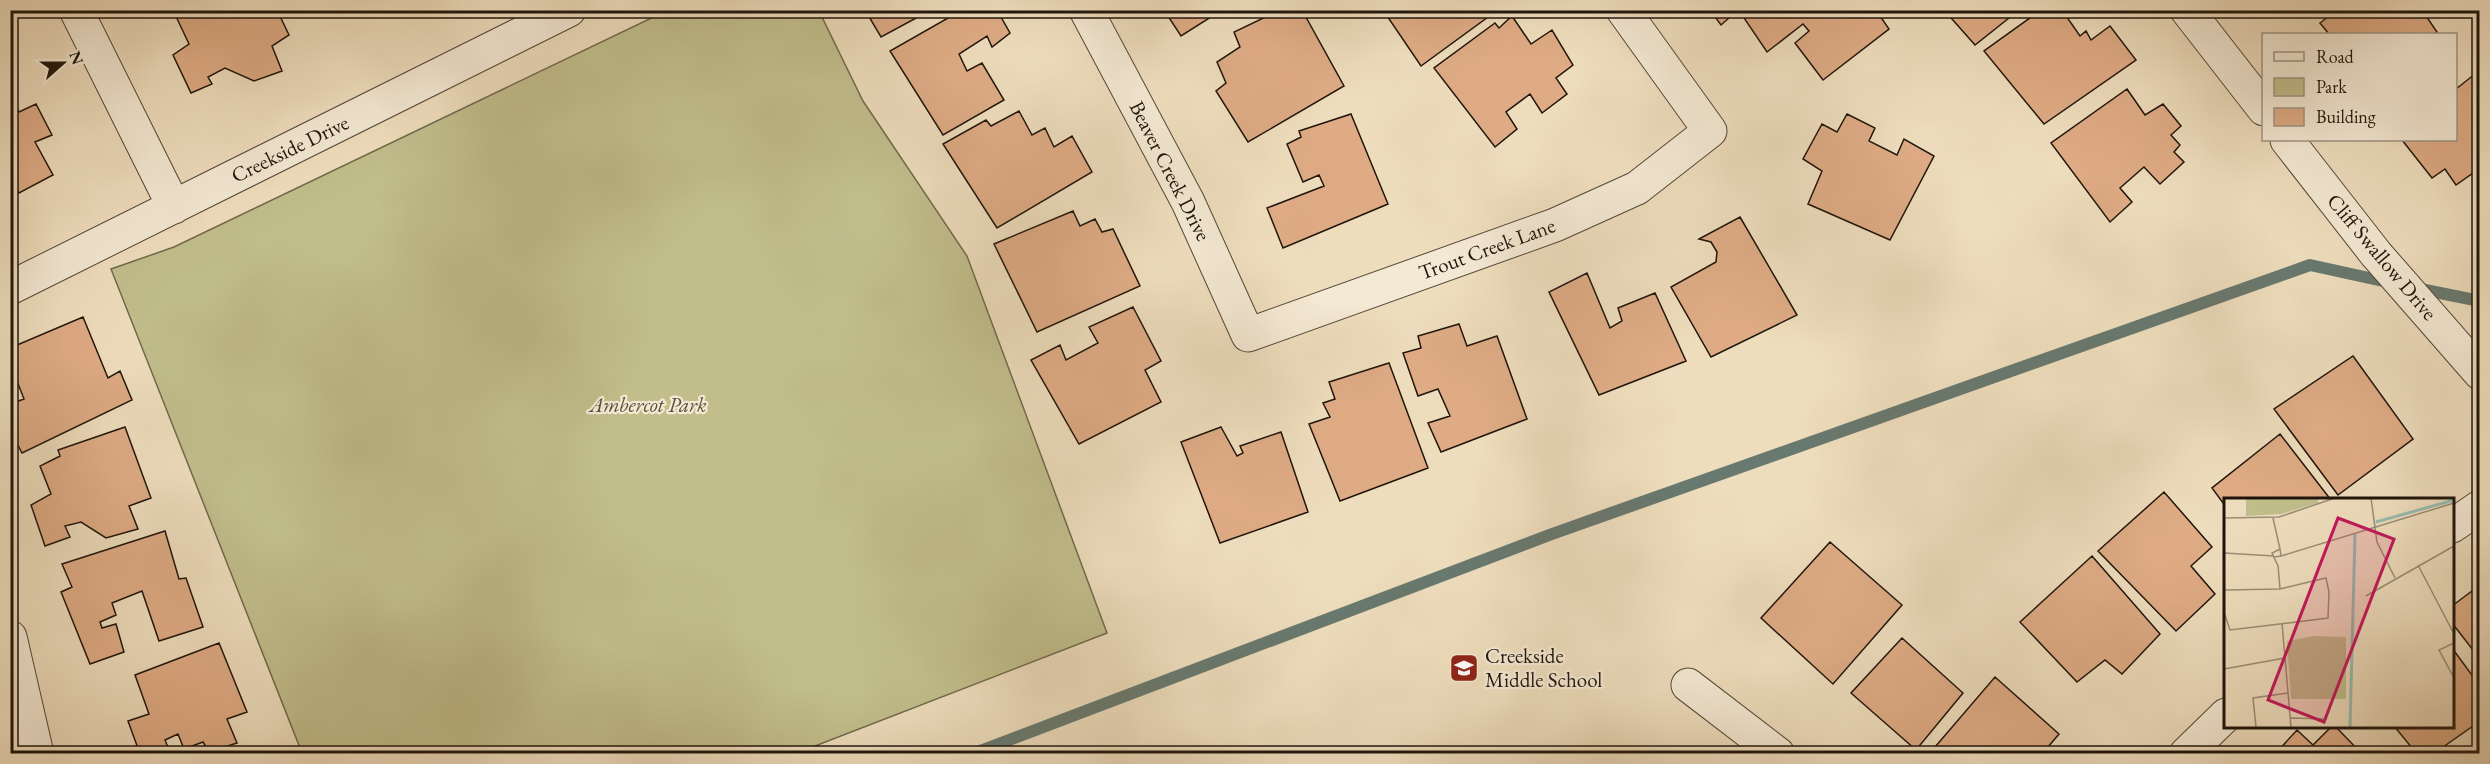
<svg xmlns="http://www.w3.org/2000/svg" width="2490" height="764" font-family="'EB Garamond',serif">
<style>
.green{fill:#c1be8c;stroke:#706a4c;stroke-width:1.5}
.lines{fill:none;stroke-linecap:round;stroke-linejoin:round}
.stream{stroke:#68796f;stroke-width:12}
.building{fill:#deab85;stroke:#1f150c;stroke-width:1.5}
.minor-casing{stroke:#534738;stroke-width:35}
.minor{stroke:#f4e9d4;stroke-width:33}
.labels{text-anchor:middle;stroke-width:4.5;stroke-linejoin:round;paint-order:stroke}
.street-label{font-size:21px;fill:#1f150c;stroke:#f4e9d4}
.park-label{font-size:21px;font-style:italic;fill:#585039;stroke:#f4e9d4}
.poi-label{font-size:21px;fill:#1f150c;stroke:#f4e9d4;text-anchor:start}
.inset-river{fill:none;stroke:#99bcb1;stroke-width:3}
.inset-road{fill:none;stroke:#9b8d76;stroke-width:1.5}
.view{fill:#c2185b;fill-opacity:0.15;stroke:#c2185b;stroke-width:3}
.inset-edge{fill:none;stroke:#1f150c;stroke-width:3}
</style>
<rect width="100%" height="100%" fill="#eeddbd"/>
<filter id="stains"><feTurbulence type="fractalNoise" baseFrequency=".00333" numOctaves="4"/><feColorMatrix values="0 0 0 0 .2 0 0 0 0 .09 0 0 0 0 .02 0 0 0 .5 -.17"/></filter>
<radialGradient id="worn" r=".72"><stop offset=".6" stop-color="#630" stop-opacity="0"/><stop offset="1" stop-color="#630" stop-opacity=".3"/></radialGradient>
<path class="green" d="M 666,11 L 819,11 L 863,101 L 967,256 L 1107,633 L 797,753 L 302,753 L 111,269 L 174,247 Z"/>
<g class="lines">
<path class="stream" d="M 2415,288 L 2480,301
M 972,754 L 1552,534 L 2310,265 L 2392,283"/>
</g>
<path class="building" d="M 173,10 L 277,10 L 289,35 L 272,46 L 282,71 L 254,81 L 225,68 L 208,77 L 212,84 L 191,93 L 173,55 L 189,44 Z
M 865,10 L 931,10 L 881,37 Z
M 962,10 L 997,10 L 1010,33 L 992,47 L 987,36 L 959,54 L 967,71 L 982,63 L 1004,100 L 943,135 L 890,51 Z
M 1164,10 L 1222,10 L 1181,36 Z
M 1280,10 L 1302,10 L 1344,86 L 1248,142 L 1216,91 L 1226,83 L 1217,62 L 1240,47 L 1234,32 Z
M 1383,10 L 1484,10 L 1488,17 L 1421,66 Z
M 1710,10 L 1738,10 L 1721,25 Z
M 1748,10 L 1876,10 L 1889,29 L 1823,80 L 1795,43 L 1809,31 L 1803,24 L 1767,52 L 1742,15 Z
M 1944,10 L 2019,10 L 1975,45 Z
M 2041,10 L 2062,10 L 2080,36 L 2086,31 L 2091,40 L 2110,26 L 2136,60 L 2044,124 L 1984,51 Z
M 2337,10 L 2422,10 L 2437,32 L 2434,34 L 2329,34 L 2320,23 Z
M 1512,16 L 1531,44 L 1552,30 L 1573,65 L 1556,78 L 1567,94 L 1542,113 L 1530,94 L 1506,112 L 1517,129 L 1495,147 L 1434,68 L 1495,23 L 1499,28 Z
M 2480,70 L 2480,168 L 2456,185 L 2445,169 L 2432,178 L 2402,140 L 2456,140 L 2456,89 Z
M 2127,89 L 2145,115 L 2163,104 L 2181,126 L 2171,135 L 2180,145 L 2174,152 L 2184,162 L 2160,184 L 2144,167 L 2120,188 L 2132,202 L 2110,222 L 2051,143 Z
M 10,92 L 19,112 L 36,104 L 52,135 L 35,142 L 53,175 L 19,193 L 10,177 Z
M 1019,111 L 1032,135 L 1045,128 L 1054,147 L 1072,136 L 1092,172 L 997,228 L 943,144 L 986,120 L 991,126 Z
M 1351,114 L 1388,204 L 1283,248 L 1267,208 L 1324,186 L 1319,175 L 1303,182 L 1287,144 L 1301,137 L 1299,131 Z
M 1847,114 L 1875,128 L 1869,141 L 1897,155 L 1904,139 L 1934,156 L 1890,240 L 1808,204 L 1822,171 L 1803,159 L 1822,124 L 1837,132 Z
M 1073,211 L 1080,226 L 1095,219 L 1102,232 L 1113,229 L 1140,286 L 1037,332 L 994,244 Z
M 1740,217 L 1797,315 L 1711,357 L 1671,287 L 1716,262 L 1717,252 L 1711,242 L 1699,239 Z
M 1587,273 L 1610,328 L 1622,321 L 1618,308 L 1655,293 L 1686,361 L 1599,395 L 1549,292 Z
M 1133,307 L 1161,361 L 1145,370 L 1161,402 L 1079,444 L 1031,360 L 1060,345 L 1066,360 L 1098,343 L 1089,327 Z
M 83,317 L 108,378 L 120,371 L 132,400 L 22,453 L 10,430 L 10,404 L 24,399 L 17,381 L 10,382 L 10,348 Z
M 1459,324 L 1467,346 L 1497,336 L 1527,419 L 1441,452 L 1428,423 L 1450,416 L 1438,389 L 1418,396 L 1403,353 L 1421,348 L 1418,336 Z
M 2353,356 L 2413,439 L 2338,495 L 2274,409 Z
M 1389,363 L 1428,468 L 1340,501 L 1309,424 L 1330,417 L 1323,403 L 1335,399 L 1329,382 Z
M 125,427 L 151,498 L 129,506 L 138,529 L 106,538 L 81,522 L 65,526 L 70,537 L 45,546 L 31,505 L 51,494 L 40,466 L 60,456 L 58,450 Z
M 1221,427 L 1237,456 L 1243,453 L 1240,446 L 1281,432 L 1308,512 L 1220,543 L 1181,442 Z
M 2280,434 L 2331,500 L 2226,500 L 2226,507 L 2212,488 Z
M 2164,492 L 2212,547 L 2191,566 L 2215,594 L 2176,631 L 2098,551 Z
M 165,531 L 179,579 L 186,578 L 203,627 L 159,641 L 142,591 L 112,603 L 116,615 L 100,622 L 102,628 L 116,624 L 124,652 L 90,664 L 61,592 L 72,587 L 62,564 Z
M 1830,542 L 1902,605 L 1833,684 L 1761,618 Z
M 2092,556 L 2160,634 L 2122,674 L 2105,660 L 2077,682 L 2020,622 Z
M 2480,585 L 2480,659 L 2452,623 L 2452,606 Z
M 1902,638 L 1963,693 L 1916,750 L 1851,693 Z
M 219,643 L 247,712 L 227,719 L 237,743 L 209,752 L 203,742 L 184,749 L 178,734 L 165,740 L 169,750 L 140,754 L 128,721 L 149,714 L 135,675 Z
M 2452,648 L 2480,686 L 2480,721 L 2433,754 L 2417,754 L 2394,726 L 2452,726 Z
M 1995,677 L 2059,734 L 2042,754 L 1929,754 Z
M 2332,726 L 2335,726 L 2362,754 L 2275,754 L 2297,730 L 2313,745 Z"/>
<g class="lines">
<g class="minor-casing">
<path id="minor" d="M 76,10 L 174,207
M 1086,10 L 1188,202 L 1248,335 L 1555,225 L 1637,188 L 1710,131 L 1623,10
M 2187,10 L 2264,109
M 2287,140 L 2376,254 L 2480,373
M 10,288 L 569,10
M 2452,526 L 2480,507
M 10,637 L 37,754
M 1688,685 L 1778,754
M 2186,754 L 2226,715"/>
</g>
<use href="#minor" class="minor"/>
</g>
<defs>
<g id="school-square" transform="scale(1.5)"><rect x="-9" y="-9" width="18" height="18" rx="4" fill="#8f2418" stroke="#f4e9d4"/><path d="M0-5L7-2L0 1L-7-2ZM-4 1L0 2.5L4 1V4Q0 6-4 4Z" fill="#fff"/></g>
</defs>
<g fill-rule="evenodd">
<use href="#school-square" x="1464" y="668"/>
</g>
<g class="labels">
<g class="street-label">
<text transform="translate(290 149) rotate(-26)" y="7">Creekside Drive</text>
<text transform="translate(1170 171) rotate(63)" y="7">Beaver Creek Drive</text>
<text transform="translate(1487 249) rotate(-20)" y="7">Trout Creek Lane</text>
<text transform="translate(2382 257) rotate(50)" y="7">Cliff Swallow Drive</text>
</g>
<g class="park-label">
<text x="648" y="412">Ambercot Park</text>
</g>
<g class="poi-label">
<text x="1485" y="663">Creekside<tspan x="1485" dy="24">Middle School</tspan></text>
</g>
</g>
<g transform="translate(2224 498)">
<rect width="230" height="230" fill="#eeddbd"/>
<path d="M 22,0 L 94,0 L 94,5 L 57,16 L 22,18 ZM 90,138 L 122,139 L 122,201 L 67,201 L 63,143 Z" fill="#c1be8c"/>
<path class="inset-river" d="M 152,24 L 230,2M 126,229 L 131,36"/>
<path class="inset-road" d="M 147,0 L 153,44 L 171,80M 0,20 L 55,19 L 111,0M 49,20 L 56,51M 0,55 L 50,58M 57,58 L 230,5M 50,59 L 57,58 L 56,51 L 48,55 L 54,68M 54,67 L 56,91M 194,67 L 230,136M 0,92 L 56,91 L 102,80 L 105,94 L 104,120 L 6,132 L 0,114M 142,98 L 230,48M 58,125 L 67,229M 230,145 L 215,152 L 230,180M 0,171 L 61,160M 67,220 L 103,221M 32,229 L 29,200 L 64,195"/>
<path class="view" d="M 114,20 L 170,41 L 100,224 L 44,202 Z"/>
<rect width="230" height="230" class="inset-edge"/>
</g>
<rect width="2490" height="764" fill="none" stroke="#eeddbd" stroke-width="36"/>
<rect x="12" y="12" width="2466" height="740" fill="none" stroke="#1f150c" stroke-width="3"/>
<rect x="18" y="18" width="2454" height="728" fill="none" stroke="#1f150c" stroke-width="1.5"/>
<rect x="2262" y="33" width="195" height="108" fill="#f4e9d4" stroke="#9f9484" stroke-width="1.5"/>
<rect x="2274" y="52" width="30" height="9" fill="#f4e9d4" stroke="#9f9484" stroke-width="1.5"/>
<text x="2316" y="63" font-size="18" fill="#1f150c">Road</text>
<rect x="2274" y="78" width="30" height="18" fill="#c1be8c" stroke="#9f9484" stroke-width="1.5"/>
<text x="2316" y="93" font-size="18" fill="#1f150c">Park</text>
<rect x="2274" y="108" width="30" height="18" fill="#deab85" stroke="#9f9484" stroke-width="1.5"/>
<text x="2316" y="123" font-size="18" fill="#1f150c">Building</text>
<g transform="translate(63 63) rotate(69)" stroke="#f4e9d4" stroke-width="4.5" paint-order="stroke">
<path d="M0-4.5L10 22L0 15L-10 22Z" fill="#1f150c"/>
<text y="-9" font-size="16" font-weight="bold" text-anchor="middle" fill="#1f150c">N</text>
</g>
<rect width="100%" height="100%" filter="url(#stains)"/>
<rect width="100%" height="100%" fill="url(#worn)"/>
</svg>
